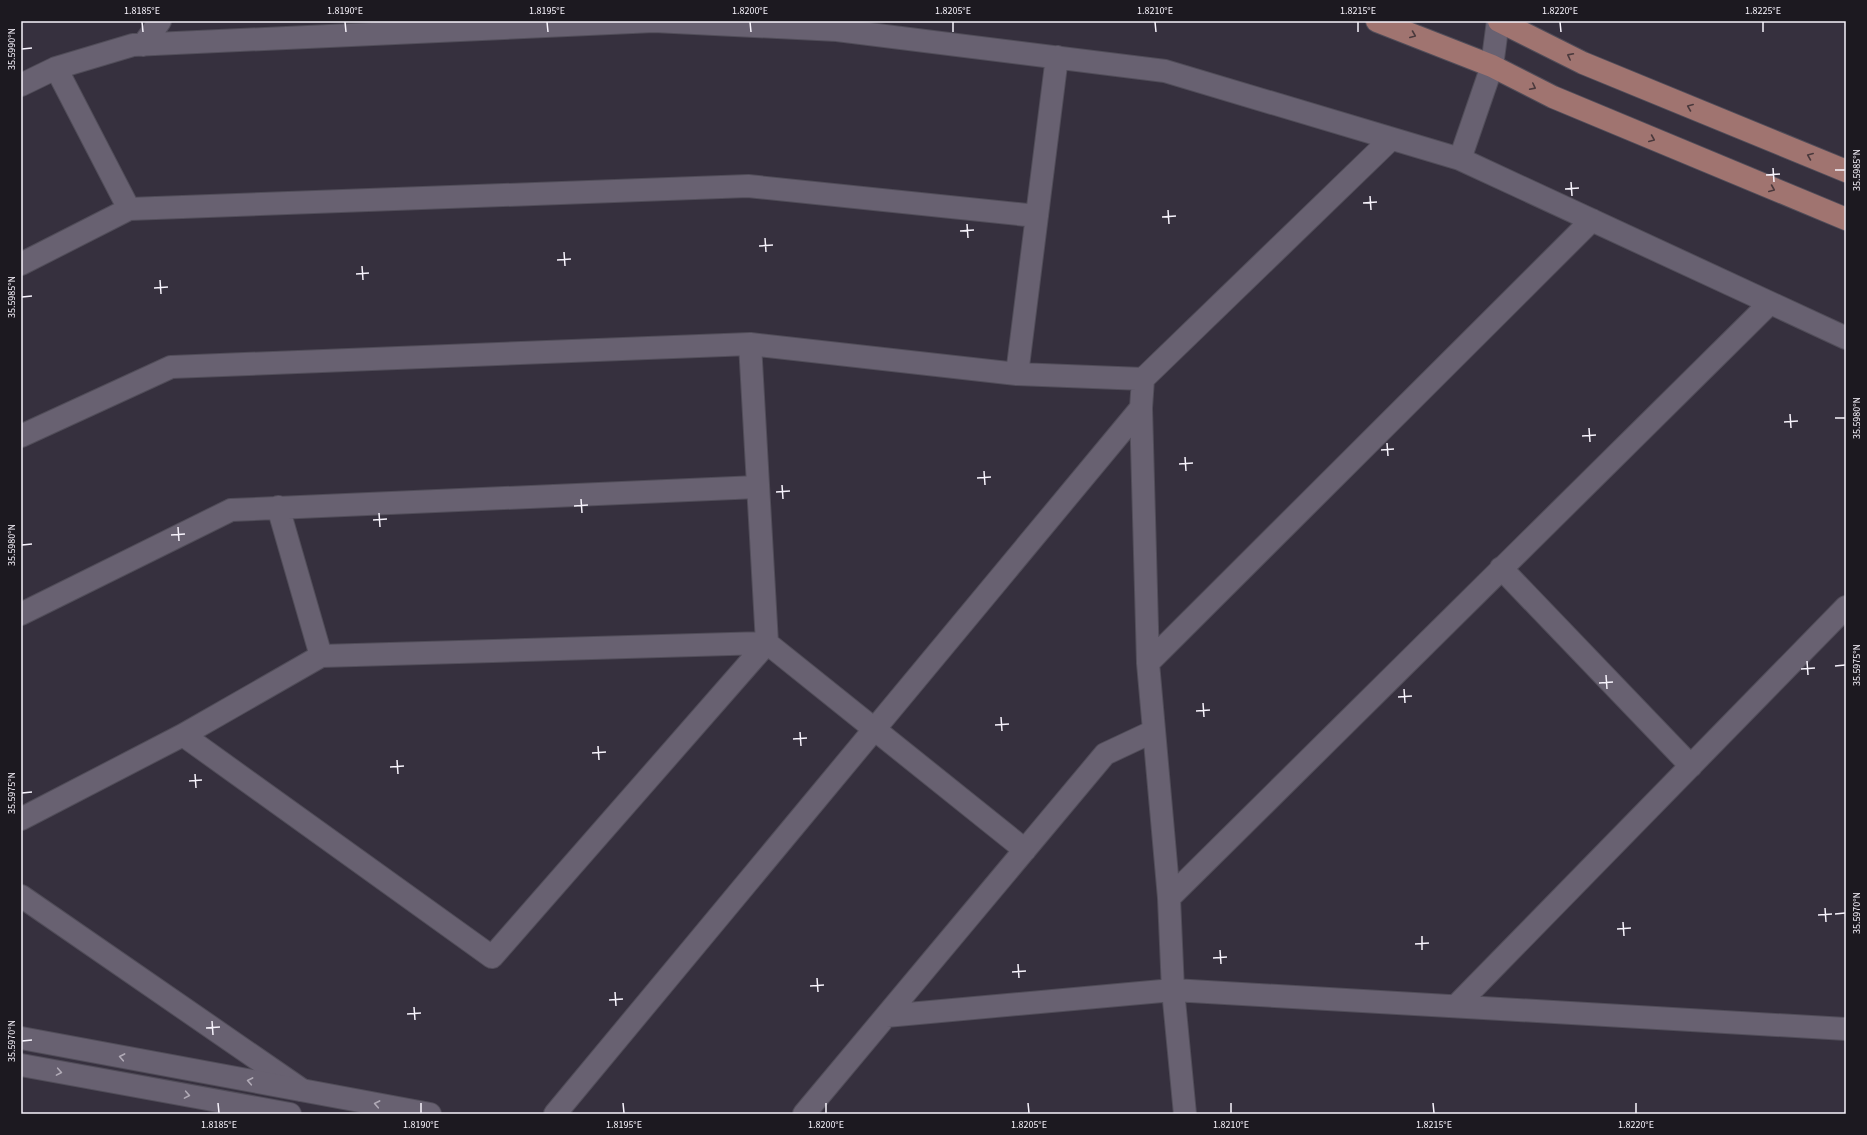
<svg xmlns="http://www.w3.org/2000/svg" width="1867" height="1135" font-family="'Source Sans 3',sans-serif">
<style>
.lines{fill:none;stroke-linecap:round;stroke-linejoin:round}
.street-casing{stroke:#514d59;stroke-width:24}
.secondary-casing{stroke:#514d59;stroke-width:24}
.primary-casing{stroke:#514d59;stroke-width:24}
.street{stroke:#686171;stroke-width:22}
.secondary{stroke:#686171;stroke-width:22}
.primary{stroke:#a07470;stroke-width:22}
.oneway{stroke:#4a393c}
.oneway2{stroke:#b0aab6}
.ticks{fill:none;stroke:#f7f3fc;stroke-width:1.5}
.neatline{fill:none;stroke:#f7f3fc;stroke-width:1.5}
.ticks-label{font-size:10px;text-anchor:middle;fill:#f7f3fc}
</style>
<rect width="100%" height="100%" fill="#36303e"/>
<g class="lines">
<g class="street-casing">
<path id="street" d="M 143,45 L 160,21
M 56,68 L 129,209
M 21,85 L 56,68 L 133,45 L 654,21 L 837,30 L 1165,71 L 1460,159 L 1846,338
M 1460,159 L 1492,66
M 21,264 L 129,209 L 748,186 L 1037,216
M 750,344 L 1017,374 L 1143,379
M 1017,374 L 1057,57
M 21,436 L 171,367 L 750,344 L 767,643 L 492,957 L 183,735
M 278,507 L 321,656
M 1501,568 L 1691,766
M 21,614 L 231,510 L 757,487
M 1148,663 L 1592,220
M 21,819 L 183,735 L 321,656 L 767,643 L 1025,850
M 21,896 L 302,1090
M 1169,898 L 1770,303
M 1456,1006 L 1846,607
M 886,1016 L 1173,990 L 1846,1029
M 555,1114 L 1141,408
M 804,1114 L 1105,754 L 1154,731
M 1185,1114 L 1173,990 L 1169,898 L 1148,663 L 1141,408 L 1143,379 L 1391,139"/>
</g>
<g class="secondary-casing">
<path id="secondary" d="M 1492,66 L 1498,21
M 21,1038 L 430,1114
M 21,1065 L 290,1114"/>
</g>
<g class="primary-casing">
<path id="primary" d="M 1377,21 L 1492,66 L 1553,97 L 1846,219
M 1499,21 L 1583,63 L 1846,171"/>
</g>
<use href="#street" class="street"/>
<use href="#secondary" class="secondary"/>
<use href="#primary" class="primary"/>
</g>
<defs><path id="oneway-chevron" d="M-2-3.5L2.5 0L-2 3.5" fill="none" stroke-width="1.6" stroke-linecap="round" stroke-linejoin="round"/></defs>
<g class="oneway">
<use href="#oneway-chevron" transform="translate(1413 35) rotate(22)"/>
<use href="#oneway-chevron" transform="translate(1570 56) rotate(-153)"/>
<use href="#oneway-chevron" transform="translate(1533 87) rotate(27)"/>
<use href="#oneway-chevron" transform="translate(1690 107) rotate(-158)"/>
<use href="#oneway-chevron" transform="translate(1652 139) rotate(23)"/>
<use href="#oneway-chevron" transform="translate(1810 156) rotate(-158)"/>
<use href="#oneway-chevron" transform="translate(1772 189) rotate(23)"/>
</g>
<g class="oneway2">
<use href="#oneway-chevron" transform="translate(122 1057) rotate(-169)"/>
<use href="#oneway-chevron" transform="translate(59 1072) rotate(10)"/>
<use href="#oneway-chevron" transform="translate(250 1081) rotate(-169)"/>
<use href="#oneway-chevron" transform="translate(187 1095) rotate(10)"/>
<use href="#oneway-chevron" transform="translate(377 1104) rotate(-169)"/>
</g>
<path class="ticks" d="M 142,22 L 143,32M 345,22 L 346,32M 547,22 L 548,32M 750,22 L 751,32M 953,22 L 953,32M 1155,22 L 1156,32M 1358,22 L 1358,32M 1560,22 L 1561,32M 1763,22 L 1763,32M 22,49 L 32,48M 1773,168 L 1774,182M 1835,170 L 1845,170M 1766,175 L 1780,174M 1571,182 L 1572,196M 1565,189 L 1579,188M 1370,196 L 1371,210M 1363,203 L 1377,202M 1168,210 L 1169,224M 1162,217 L 1176,216M 967,224 L 968,238M 960,231 L 974,230M 765,238 L 766,252M 759,246 L 773,245M 564,252 L 565,266M 557,260 L 571,259M 362,266 L 363,280M 356,274 L 369,273M 160,280 L 161,294M 154,288 L 168,287M 22,297 L 32,296M 1790,414 L 1791,428M 1835,418 L 1845,418M 1784,422 L 1798,421M 1589,428 L 1590,442M 1582,436 L 1596,435M 1387,443 L 1388,456M 1381,450 L 1394,449M 1185,457 L 1186,471M 1179,464 L 1193,463M 984,471 L 985,485M 977,478 L 991,477M 782,485 L 783,499M 776,492 L 790,491M 581,499 L 582,513M 574,506 L 588,505M 379,513 L 380,527M 373,520 L 387,519M 178,527 L 179,541M 171,535 L 185,534M 22,545 L 32,544M 1807,661 L 1808,675M 1835,666 L 1845,665M 1801,669 L 1815,668M 1606,675 L 1607,689M 1599,683 L 1613,682M 1404,689 L 1405,703M 1398,697 L 1412,696M 1203,703 L 1204,717M 1196,711 L 1210,710M 1001,717 L 1002,731M 995,725 L 1009,724M 800,732 L 801,746M 793,739 L 807,738M 598,746 L 599,760M 592,753 L 606,752M 397,760 L 398,774M 390,767 L 404,766M 195,774 L 196,788M 189,781 L 202,780M 22,793 L 32,792M 1825,908 L 1826,922M 1835,914 L 1845,913M 1818,915 L 1832,914M 1623,922 L 1624,936M 1617,929 L 1631,928M 1422,936 L 1422,950M 1415,944 L 1429,943M 1220,950 L 1221,964M 1213,958 L 1227,957M 1018,964 L 1019,978M 1012,972 L 1026,971M 817,978 L 818,992M 810,986 L 824,985M 615,992 L 616,1006M 609,1000 L 623,999M 414,1007 L 415,1020M 407,1014 L 421,1013M 212,1021 L 213,1035M 206,1028 L 220,1027M 22,1041 L 32,1040M 218,1103 L 219,1113M 421,1103 L 421,1113M 623,1103 L 624,1113M 826,1103 L 826,1113M 1028,1103 L 1029,1113M 1231,1103 L 1231,1113M 1433,1103 L 1434,1113M 1636,1103 L 1636,1113"/>
<rect width="1867" height="1135" fill="none" stroke="#1c1920" stroke-width="44"/>
<rect x="22" y="22" width="1823" height="1091" class="neatline"/>
<g class="ticks-label">
<text x="142" y="14">1.8185°E</text>
<text x="345" y="14">1.8190°E</text>
<text x="547" y="14">1.8195°E</text>
<text x="750" y="14">1.8200°E</text>
<text x="953" y="14">1.8205°E</text>
<text x="1155" y="14">1.8210°E</text>
<text x="1358" y="14">1.8215°E</text>
<text x="1560" y="14">1.8220°E</text>
<text x="1763" y="14">1.8225°E</text>
<text transform="translate(11 49) rotate(-90)" y="4">35.5990°N</text>
<text transform="translate(1856 170) rotate(-90)" y="4">35.5985°N</text>
<text transform="translate(11 297) rotate(-90)" y="4">35.5985°N</text>
<text transform="translate(1856 418) rotate(-90)" y="4">35.5980°N</text>
<text transform="translate(11 545) rotate(-90)" y="4">35.5980°N</text>
<text transform="translate(1856 665) rotate(-90)" y="4">35.5975°N</text>
<text transform="translate(11 793) rotate(-90)" y="4">35.5975°N</text>
<text transform="translate(1856 913) rotate(-90)" y="4">35.5970°N</text>
<text transform="translate(11 1041) rotate(-90)" y="4">35.5970°N</text>
<text x="219" y="1128">1.8185°E</text>
<text x="421" y="1128">1.8190°E</text>
<text x="624" y="1128">1.8195°E</text>
<text x="826" y="1128">1.8200°E</text>
<text x="1029" y="1128">1.8205°E</text>
<text x="1231" y="1128">1.8210°E</text>
<text x="1434" y="1128">1.8215°E</text>
<text x="1636" y="1128">1.8220°E</text>
</g>
</svg>
